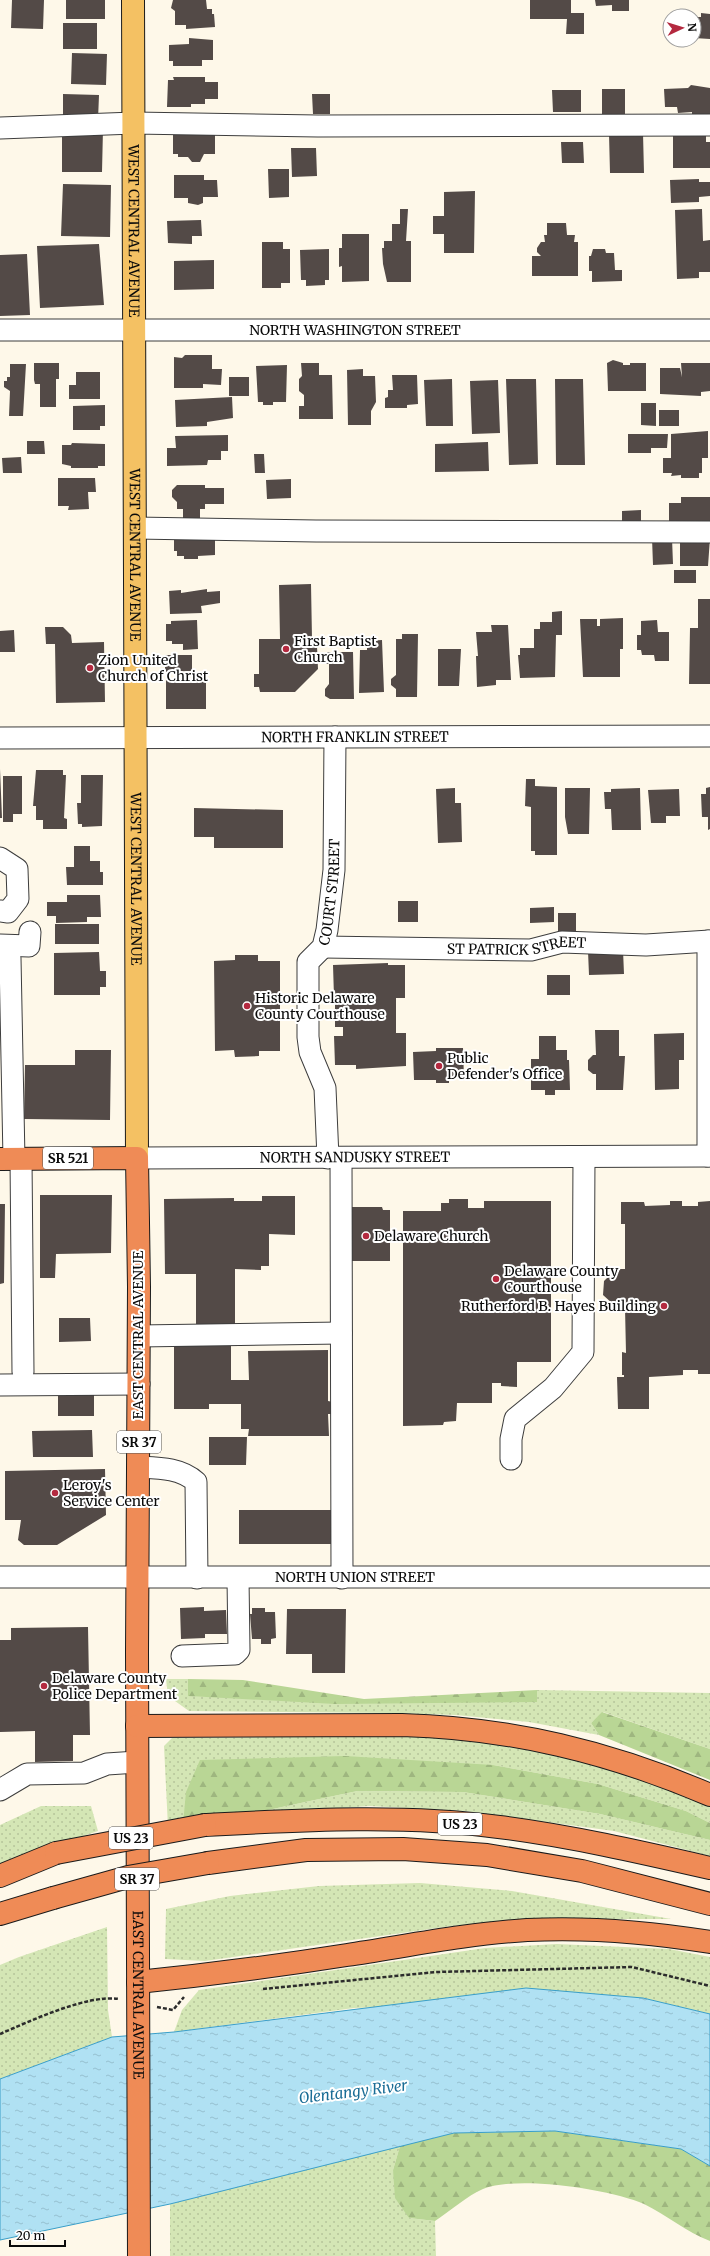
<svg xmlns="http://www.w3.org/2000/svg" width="710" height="2256" font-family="Merriweather,serif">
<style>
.grass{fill:url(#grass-dots)}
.forest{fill:url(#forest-firs)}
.water{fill:url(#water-ripples);stroke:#399ec8}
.building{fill:#534a47}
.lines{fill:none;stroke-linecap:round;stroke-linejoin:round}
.minor-casing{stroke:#3d3d3d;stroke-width:23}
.major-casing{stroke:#1b1b1b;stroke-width:24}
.highway-casing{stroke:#1b1b1b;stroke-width:24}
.path{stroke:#2c2c2c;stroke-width:2.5;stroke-dasharray:4 2;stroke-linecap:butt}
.minor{stroke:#fff;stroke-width:21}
.major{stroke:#f4c163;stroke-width:22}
.highway{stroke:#ef8b56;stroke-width:22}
.highway-bridge-casing{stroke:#1b1b1b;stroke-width:24;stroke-linecap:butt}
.highway-bridge{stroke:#ef8b56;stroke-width:22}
.poi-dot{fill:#b4293f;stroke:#fff;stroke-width:1.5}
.labels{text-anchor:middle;stroke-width:4;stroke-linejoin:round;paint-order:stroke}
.shield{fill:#fff;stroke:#545454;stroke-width:1}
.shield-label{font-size:13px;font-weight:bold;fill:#0a0a0a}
.street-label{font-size:14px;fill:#0a0a0a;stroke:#fff}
.poi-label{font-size:14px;fill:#0a0a0a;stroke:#fff;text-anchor:start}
.water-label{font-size:15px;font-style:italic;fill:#1a6d96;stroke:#fff}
</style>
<defs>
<pattern id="grass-dots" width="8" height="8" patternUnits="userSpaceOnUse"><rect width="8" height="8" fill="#d4e6b5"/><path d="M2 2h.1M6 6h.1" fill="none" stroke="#b5c49a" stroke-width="1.8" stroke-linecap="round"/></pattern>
<pattern id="forest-firs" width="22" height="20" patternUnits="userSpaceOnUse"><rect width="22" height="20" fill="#b9d695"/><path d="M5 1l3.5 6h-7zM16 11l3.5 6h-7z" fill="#9eb67f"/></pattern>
<pattern id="water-ripples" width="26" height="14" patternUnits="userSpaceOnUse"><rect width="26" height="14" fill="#b0e1f3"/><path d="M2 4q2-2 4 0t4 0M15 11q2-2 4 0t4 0" fill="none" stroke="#96c0cf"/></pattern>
</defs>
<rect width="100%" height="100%" fill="#fef8e9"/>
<path class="grass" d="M 166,1679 L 188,1679 L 188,1696 L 537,1702 L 537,1690 L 710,1693 L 710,1749 L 603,1712 L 591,1723 L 599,1735 L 529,1722 L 456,1715 L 390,1713 L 189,1711 L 168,1696 Z
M 370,1736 C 416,1737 464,1736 510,1742 C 579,1752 645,1781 710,1804 L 710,1823 L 686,1811 L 598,1784 L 493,1765 L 168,1827 L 164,1746 L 172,1738 Z
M 357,1791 L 463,1792 L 600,1814 L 710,1840 L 710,1856 L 614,1831 L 465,1811 L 369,1806 L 244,1815 Z
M 41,1806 L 91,1806 L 98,1831 L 0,1864 L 0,1825 Z
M 420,1883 L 512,1891 L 671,1919 L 536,1919 L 451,1926 L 205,1961 L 165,1959 L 166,1909 L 230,1896 L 319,1886 Z
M 107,1927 L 108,2010 L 112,2037 L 0,2079 L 0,1965 L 19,1957 Z
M 557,1944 L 669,1949 L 710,1957 L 710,2014 L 643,1998 L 354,2008 L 174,2032 L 182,2010 L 199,1990 L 485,1948 Z
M 400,2146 L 393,2170 L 409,2218 L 435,2221 L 436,2256 L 170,2256 L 170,2204 Z"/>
<path class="forest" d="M 188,1679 L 243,1680 L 364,1699 L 537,1690 L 537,1702 L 335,1704 L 188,1696 Z
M 602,1712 L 710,1749 L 710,1780 L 599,1735 L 591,1723 Z
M 345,1756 L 493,1765 L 598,1784 L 686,1811 L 710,1823 L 710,1840 L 600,1814 L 463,1792 L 357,1791 L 244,1815 L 183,1824 L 186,1792 L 200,1760 Z
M 555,2131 L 681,2149 L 710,2166 L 710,2241 C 686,2232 667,2215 644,2204 C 610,2189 517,2175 483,2189 C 468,2195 449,2212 435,2221 L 409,2218 L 395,2198 L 393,2170 L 400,2146 L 454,2133 Z"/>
<path class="water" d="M 526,1988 L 643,1998 L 710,2014 L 710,2166 L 681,2149 L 555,2131 L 454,2133 L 170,2204 L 0,2240 L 0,2079 L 112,2037 L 174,2032 Z"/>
<path class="building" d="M 12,0 L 44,0 L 43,29 L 11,28 Z
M 66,0 L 105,0 L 105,19 L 66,19 Z
M 173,0 L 206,0 L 207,9 L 212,9 L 212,14 L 214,14 L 215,27 L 186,29 L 186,25 L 175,25 L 175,11 L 171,8 Z
M 530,0 L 571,0 L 571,13 L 584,13 L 584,34 L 566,34 L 567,19 L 530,19 Z
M 595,0 L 629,0 L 629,11 L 612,11 L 612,5 L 596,6 Z
M 701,13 L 710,14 L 710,39 L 694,38 L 694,17 L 701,17 Z
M 63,23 L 97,23 L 97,49 L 63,49 Z
M 189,38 L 213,40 L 213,60 L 202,60 L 202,66 L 173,66 L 173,61 L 169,61 L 169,45 L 189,44 Z
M 72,53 L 107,54 L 106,85 L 71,84 Z
M 173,77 L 205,77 L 205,82 L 218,82 L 218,99 L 205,99 L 205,104 L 191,104 L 191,107 L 167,107 L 168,80 L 174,80 Z
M 691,85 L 710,88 L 710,114 L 706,114 L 706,116 L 692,117 L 692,112 L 678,113 L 677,107 L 665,107 L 664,89 L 688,88 Z
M 602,89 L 625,89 L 625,115 L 602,116 Z
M 552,90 L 581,90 L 581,112 L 553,112 Z
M 63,94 L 99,95 L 98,120 L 63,119 Z
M 312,94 L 330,94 L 330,114 L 313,114 Z
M 62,129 L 103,129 L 102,172 L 62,172 Z
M 706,131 L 706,142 L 710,142 L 710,168 L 673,168 L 673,132 Z
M 173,132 L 215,132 L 215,154 L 204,154 L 200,162 L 192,162 L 188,157 L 178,157 L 178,154 L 173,154 Z
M 643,133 L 644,173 L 610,173 L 609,134 Z
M 561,142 L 583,142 L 584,163 L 562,163 Z
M 291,148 L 316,148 L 317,176 L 292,177 Z
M 268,169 L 289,169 L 289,197 L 269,198 Z
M 174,175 L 204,175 L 204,180 L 217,180 L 218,197 L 203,197 L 203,203 L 198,205 L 188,203 L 188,198 L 174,198 Z
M 699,179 L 699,182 L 710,182 L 710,196 L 699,197 L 699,202 L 671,203 L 670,180 Z
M 63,184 L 111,185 L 110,237 L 61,236 Z
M 475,191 L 474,253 L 444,253 L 444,234 L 433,234 L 433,216 L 444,216 L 444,192 Z
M 400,209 L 408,209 L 406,241 L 411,241 L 411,282 L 387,282 L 383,264 L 382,248 L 384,248 L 384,241 L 392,241 L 392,224 L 400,224 Z
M 702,209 L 703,241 L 710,240 L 710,272 L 699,272 L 699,278 L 677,279 L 675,210 Z
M 201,220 L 202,236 L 192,236 L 192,244 L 168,243 L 167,221 Z
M 547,223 L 566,223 L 567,235 L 575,235 L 574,242 L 578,242 L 578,276 L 532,276 L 532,256 L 541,256 L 537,252 L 537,248 L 541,242 L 545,242 L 544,235 L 547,235 Z
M 342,234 L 369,234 L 369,281 L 342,282 L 342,266 L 339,267 L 339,248 L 342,248 Z
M 262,242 L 283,242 L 283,249 L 290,249 L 290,283 L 281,283 L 281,288 L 262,288 Z
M 99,244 L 104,305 L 40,308 L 37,246 Z
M 329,249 L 329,280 L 325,280 L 325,285 L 306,286 L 306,280 L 301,280 L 300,250 Z
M 593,249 L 605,249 L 606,253 L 614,253 L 615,270 L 622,270 L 622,281 L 592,282 L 592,271 L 589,271 L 589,256 L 591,256 Z
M 27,254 L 30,315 L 0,316 L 0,255 Z
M 214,260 L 214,289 L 174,290 L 174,261 Z
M 185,355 L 212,355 L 212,369 L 222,369 L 221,385 L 203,384 L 203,388 L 174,388 L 174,357 L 182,358 Z
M 613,360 L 623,363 L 623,365 L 630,365 L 630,363 L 646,363 L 646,391 L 608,391 L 607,363 Z
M 34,363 L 59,363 L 59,379 L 56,379 L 56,407 L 40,407 L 40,384 L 35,384 L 34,380 Z
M 301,363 L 319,363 L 319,375 L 332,375 L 333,419 L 299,419 L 299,406 L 304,406 L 304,395 L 299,391 L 299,379 L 302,376 Z
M 681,363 L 710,363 L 710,391 L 701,392 L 701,396 L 660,394 L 660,368 L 680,368 L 682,377 Z
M 10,364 L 26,364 L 23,416 L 9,416 L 10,391 L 4,387 L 4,381 L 7,381 L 7,377 L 10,377 Z
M 287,365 L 286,402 L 273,402 L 273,405 L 263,405 L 263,402 L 258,402 L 256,366 Z
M 363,369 L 363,376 L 375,376 L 376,402 L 371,411 L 371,425 L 348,425 L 347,370 Z
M 76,372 L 100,372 L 100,399 L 69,399 L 69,385 L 76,385 Z
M 392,375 L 417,375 L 418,404 L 407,405 L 407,408 L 385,408 L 385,398 L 388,397 L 388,390 L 393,390 Z
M 229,377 L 249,377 L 249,396 L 229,396 Z
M 452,379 L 453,426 L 426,426 L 424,380 Z
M 506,379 L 536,379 L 538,464 L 509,465 Z
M 555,379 L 583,379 L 585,465 L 556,465 Z
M 498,380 L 500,433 L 472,434 L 470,381 Z
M 232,397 L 233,418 L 207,422 L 207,426 L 176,427 L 175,400 Z
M 641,403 L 656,403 L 656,426 L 641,425 Z
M 105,405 L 105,426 L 100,426 L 100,430 L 73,430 L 73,406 Z
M 659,410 L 679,410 L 679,426 L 659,426 Z
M 708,431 L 708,458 L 702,458 L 702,473 L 699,473 L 699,478 L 681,478 L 681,475 L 671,476 L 672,473 L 663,473 L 663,458 L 671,458 L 671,434 Z
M 628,434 L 668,434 L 667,448 L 651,448 L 651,453 L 628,453 Z
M 228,435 L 228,451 L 221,451 L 221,460 L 208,460 L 207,465 L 167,466 L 167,448 L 176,448 L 175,436 Z
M 27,441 L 44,441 L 45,454 L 27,454 Z
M 488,442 L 489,471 L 435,472 L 435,444 Z
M 72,443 L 105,444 L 105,466 L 98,466 L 98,468 L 71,468 L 71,466 L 62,464 L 62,445 L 71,445 Z
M 254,454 L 264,454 L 265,473 L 255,473 Z
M 21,457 L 22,473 L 3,473 L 2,458 Z
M 58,478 L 95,478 L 96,492 L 88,492 L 89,509 L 68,510 L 69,506 L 58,506 Z
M 291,479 L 291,498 L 267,499 L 266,480 Z
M 177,485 L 205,485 L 205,488 L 224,488 L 224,504 L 205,504 L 205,509 L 200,509 L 200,520 L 183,520 L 183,509 L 177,509 L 177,502 L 172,497 L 172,490 Z
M 681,497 L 710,497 L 710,526 L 669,524 L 669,503 L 681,503 Z
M 641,510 L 641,524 L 622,525 L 622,511 Z
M 174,537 L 215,537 L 215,555 L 198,556 L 198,559 L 184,559 L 184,556 L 177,556 L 177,551 L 174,551 Z
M 652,538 L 672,538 L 673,564 L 653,565 Z
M 710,538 L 708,566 L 680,566 L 680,541 Z
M 674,570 L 696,570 L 696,583 L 674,583 Z
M 311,584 L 312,639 L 317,646 L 318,669 L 295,692 L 260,692 L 259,687 L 254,687 L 254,674 L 259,674 L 259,639 L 280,639 L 279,585 Z
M 207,589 L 207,592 L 220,591 L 220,603 L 201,606 L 202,613 L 170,614 L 169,591 L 181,590 L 181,593 Z
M 698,599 L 710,599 L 710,684 L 689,684 L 690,628 L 698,628 Z
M 562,611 L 562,635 L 556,635 L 555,677 L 520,678 L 518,655 L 520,655 L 520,648 L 534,648 L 534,629 L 540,629 L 540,622 L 552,622 L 552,612 Z
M 623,618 L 623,649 L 620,649 L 620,677 L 583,677 L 580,619 L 597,619 L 597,626 L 600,626 L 600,619 Z
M 197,620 L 198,649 L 183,650 L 183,644 L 172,644 L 172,641 L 166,641 L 166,624 L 171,624 L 171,621 Z
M 657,620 L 658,632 L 669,632 L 669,661 L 655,661 L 654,655 L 642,655 L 641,650 L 637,650 L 637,635 L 641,635 L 641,621 Z
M 491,625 L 508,625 L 511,680 L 496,680 L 496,685 L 477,687 L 476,656 L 478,656 L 476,632 L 492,632 Z
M 45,627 L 63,627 L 71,635 L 72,643 L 104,642 L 105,702 L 56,703 L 55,644 L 46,644 Z
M 14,630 L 15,652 L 0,652 L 0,631 Z
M 402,634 L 418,634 L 417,697 L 396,697 L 396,689 L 391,685 L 391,679 L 396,675 L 396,639 L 402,639 Z
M 382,640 L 384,692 L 359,693 L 360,650 L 367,650 L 367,641 Z
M 438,649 L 461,649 L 459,686 L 438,686 Z
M 326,652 L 353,652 L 354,699 L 330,699 L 325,696 L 325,689 L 329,684 L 329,664 L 326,664 Z
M 165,655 L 192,655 L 192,671 L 165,672 Z
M 206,679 L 206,709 L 166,709 L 166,680 Z
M 0,769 L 2,818 L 0,818 Z
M 36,770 L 63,770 L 63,775 L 66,775 L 64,818 L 67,819 L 67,829 L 43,829 L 43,820 L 36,820 L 36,806 L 33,806 Z
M 81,775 L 103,775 L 102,826 L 82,827 L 82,824 L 78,824 L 77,803 L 81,803 Z
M 3,776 L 22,776 L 22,814 L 13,814 L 13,822 L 3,822 Z
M 526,779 L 535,779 L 535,786 L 557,787 L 557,855 L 535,855 L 535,851 L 531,851 L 531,807 L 525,806 Z
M 710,787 L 710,829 L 708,830 L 708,817 L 702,817 L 701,794 L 706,794 L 706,788 Z
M 455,788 L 455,803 L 461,803 L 462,842 L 438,843 L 436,789 Z
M 565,788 L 590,788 L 589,834 L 568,834 L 565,817 Z
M 640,788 L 641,830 L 612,830 L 611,809 L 605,809 L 604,792 L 611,792 L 611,789 Z
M 679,789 L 680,816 L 666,816 L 666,823 L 651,823 L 648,790 Z
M 194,808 L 283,810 L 283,848 L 214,848 L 214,837 L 194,837 Z
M 74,846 L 90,846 L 90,861 L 100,861 L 100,872 L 103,872 L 103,885 L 67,885 L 66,867 L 74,867 Z
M 67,895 L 100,895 L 101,917 L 87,917 L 87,922 L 56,923 L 56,916 L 47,916 L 47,902 L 67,902 Z
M 398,901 L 418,901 L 418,922 L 398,922 Z
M 554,907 L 554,922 L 530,923 L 530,908 Z
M 558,913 L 576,913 L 576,933 L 558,933 Z
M 55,924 L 99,924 L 99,944 L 55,944 Z
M 623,950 L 624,974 L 589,975 L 588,951 Z
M 99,952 L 100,971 L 106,971 L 106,987 L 100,987 L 100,995 L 54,995 L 54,953 Z
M 235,955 L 258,955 L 258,961 L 280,961 L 280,1051 L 259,1051 L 259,1056 L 235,1057 L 234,1050 L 215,1051 L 214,961 L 235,960 Z
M 388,963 L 388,965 L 405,965 L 405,998 L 396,998 L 396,1033 L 406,1033 L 406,1066 L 356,1069 L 356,1065 L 335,1065 L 334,1036 L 343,1036 L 343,1027 L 335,1027 L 335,1003 L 342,1003 L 342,997 L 334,997 L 333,965 Z
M 547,975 L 570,975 L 570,995 L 547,995 Z
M 595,1030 L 619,1030 L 619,1056 L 625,1056 L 623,1090 L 596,1090 L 596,1074 L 593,1074 L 588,1070 L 588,1060 L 593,1055 L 596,1055 Z
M 684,1033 L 684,1060 L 679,1060 L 679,1089 L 655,1090 L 654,1034 Z
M 539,1036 L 556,1036 L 556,1050 L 567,1050 L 567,1060 L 569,1060 L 570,1090 L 555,1090 L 555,1095 L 545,1095 L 545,1090 L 531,1090 L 531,1059 L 539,1059 Z
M 436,1048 L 463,1048 L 464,1079 L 449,1079 L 449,1083 L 436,1083 L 436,1080 L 414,1080 L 413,1052 L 436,1051 Z
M 75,1050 L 111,1050 L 110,1120 L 24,1119 L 25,1065 L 75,1065 Z
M 40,1195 L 112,1195 L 111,1253 L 56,1254 L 55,1278 L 40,1278 Z
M 262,1196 L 295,1196 L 295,1235 L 269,1234 L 269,1266 L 261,1266 L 261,1270 L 235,1269 L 235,1325 L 196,1326 L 196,1274 L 165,1274 L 164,1199 L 234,1198 L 234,1201 L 262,1201 Z
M 449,1199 L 468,1199 L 468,1208 L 484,1208 L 484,1201 L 551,1201 L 551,1362 L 517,1362 L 517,1387 L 501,1386 L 501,1383 L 492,1383 L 492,1403 L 457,1403 L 456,1421 L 444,1422 L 443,1425 L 403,1426 L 403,1211 L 441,1211 L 441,1203 L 449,1203 Z
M 670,1201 L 682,1201 L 682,1206 L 698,1206 L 698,1202 L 710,1201 L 710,1374 L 698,1374 L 698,1370 L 683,1370 L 683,1375 L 649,1377 L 649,1409 L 618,1409 L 617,1377 L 624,1377 L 624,1375 L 622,1375 L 622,1352 L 626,1353 L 625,1308 L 619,1308 L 619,1304 L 613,1304 L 603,1295 L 604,1281 L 613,1272 L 619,1272 L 619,1269 L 625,1269 L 625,1224 L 621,1224 L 621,1202 L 644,1202 L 645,1206 L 670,1205 Z
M 0,1204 L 5,1204 L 4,1283 L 0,1284 Z
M 348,1207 L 382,1207 L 383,1210 L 390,1210 L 390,1261 L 349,1261 Z
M 59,1318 L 90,1318 L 91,1341 L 59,1342 Z
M 174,1340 L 231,1340 L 231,1380 L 249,1380 L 248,1351 L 328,1350 L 328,1401 L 333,1402 L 333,1414 L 328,1414 L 329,1436 L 248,1436 L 249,1429 L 241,1429 L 241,1404 L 209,1404 L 209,1409 L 174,1409 Z
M 58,1389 L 94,1389 L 94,1416 L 58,1416 Z
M 92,1430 L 93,1457 L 33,1457 L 32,1431 Z
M 209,1437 L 247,1437 L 246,1465 L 209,1465 Z
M 105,1469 L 106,1515 L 57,1545 L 24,1545 L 18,1540 L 21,1520 L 5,1520 L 5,1471 Z
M 239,1510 L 332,1510 L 332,1544 L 239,1544 Z
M 204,1607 L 204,1611 L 226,1610 L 227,1634 L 205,1634 L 205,1638 L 181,1639 L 180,1608 Z
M 252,1608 L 265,1608 L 265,1612 L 275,1612 L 276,1638 L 271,1639 L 271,1644 L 261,1644 L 261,1639 L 252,1639 L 250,1614 L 252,1614 Z
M 287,1609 L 346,1609 L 345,1673 L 312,1673 L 312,1654 L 286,1654 Z
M 88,1627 L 90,1735 L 73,1735 L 73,1761 L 35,1762 L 35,1731 L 0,1732 L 0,1640 L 11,1640 L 11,1628 Z"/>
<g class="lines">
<g class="minor-casing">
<g id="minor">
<path d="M 0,128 L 134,123 L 318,126 L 710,125"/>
<path id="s1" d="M 0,330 L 710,330"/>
<path d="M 135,528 L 316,531 L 710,532"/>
<path id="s2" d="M 0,738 L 710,736"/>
<path d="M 0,858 L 17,869 L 18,899 L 8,912 L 0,911"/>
<path d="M 0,945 L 29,946 L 30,932"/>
<path id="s3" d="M 323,947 L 531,950 L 562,942 L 646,945 L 710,941"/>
<path d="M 0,958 L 10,958 L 14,1159"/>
<path d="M 708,1156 L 708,941"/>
<path id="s4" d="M 137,1158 L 710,1156"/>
<path id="s5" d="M 328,1158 L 325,1088 L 310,1052 L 308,1037 L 308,962 L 323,947 L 327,930 L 334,870 L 335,737"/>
<path d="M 341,1158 L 342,1578"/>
<path d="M 21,1159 L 23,1372"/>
<path d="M 139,1336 L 341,1333"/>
<path d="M 0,1385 L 139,1384"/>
<path d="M 511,1459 L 511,1439 L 515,1419 L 553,1388 L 583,1352 L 584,1157"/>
<path d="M 139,1467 C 159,1468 181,1468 196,1482 L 197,1578"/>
<path id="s6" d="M 0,1577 L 710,1577"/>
<path d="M 182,1656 L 235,1654 L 239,1650 L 238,1578"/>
<path d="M 0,1790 L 27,1774 L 84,1773 L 107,1764 L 137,1762"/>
</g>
</g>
<g class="major-casing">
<g id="major">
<path id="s7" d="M 133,0 L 137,1158"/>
</g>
</g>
<g class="highway-casing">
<g id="highway">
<path id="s8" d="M 0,1159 L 137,1158 L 139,1287 L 137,1652 L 139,2256"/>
<path d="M 137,1726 L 402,1725 C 511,1728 610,1752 710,1795"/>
<path d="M 205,1825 C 301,1820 404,1814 499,1827 C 570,1836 640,1852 710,1868"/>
<path d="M 208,1863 L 306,1850 L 403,1849 L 487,1855 L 582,1871 L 710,1904"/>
<path d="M 0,1876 L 56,1853"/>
<path d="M 0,1914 L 53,1898"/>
<path d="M 138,1982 C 208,1975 277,1966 347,1955 C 407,1946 466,1934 527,1930 C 588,1927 649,1932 710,1942"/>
</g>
</g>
<path class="path" d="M 263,1989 L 436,1972 L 632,1967 L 710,1986
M 157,2007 L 173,2010 L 184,1997
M 0,2034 C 30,2021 88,1994 119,1999"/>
<use href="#minor" class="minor"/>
<use href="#major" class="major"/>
<use href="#highway" class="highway"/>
<g class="highway-bridge-casing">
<path id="highway-bridge" d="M 56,1853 L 205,1825
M 53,1898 L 128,1877 L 208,1863"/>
</g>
<use href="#highway-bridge" class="highway-bridge"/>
</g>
<g class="poi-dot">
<circle cx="286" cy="649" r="4"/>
<circle cx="90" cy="668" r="4"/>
<circle cx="247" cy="1006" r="4"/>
<circle cx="439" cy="1066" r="4"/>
<circle cx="366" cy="1236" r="4"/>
<circle cx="496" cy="1279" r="4"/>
<circle cx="664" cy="1306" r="4"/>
<circle cx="55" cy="1493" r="4"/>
<circle cx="44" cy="1686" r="4"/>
</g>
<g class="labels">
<g class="shield">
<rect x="43" y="1147" width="50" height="22" rx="3"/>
<rect x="117" y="1431" width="44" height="22" rx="3"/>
<rect x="438" y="1813" width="44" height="22" rx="3"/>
<rect x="109" y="1827" width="44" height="22" rx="3"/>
<rect x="115" y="1868" width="44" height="22" rx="3"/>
</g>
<g class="shield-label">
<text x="68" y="1163">SR 521</text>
<text x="139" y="1447">SR 37</text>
<text x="460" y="1829">US 23</text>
<text x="131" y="1843">US 23</text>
<text x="137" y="1884">SR 37</text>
</g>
<g class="street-label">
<text dy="5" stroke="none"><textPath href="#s7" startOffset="231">WEST CENTRAL AVENUE</textPath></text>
<text dy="5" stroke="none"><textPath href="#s1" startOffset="355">NORTH WASHINGTON STREET</textPath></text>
<text dy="5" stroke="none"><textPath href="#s7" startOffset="555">WEST CENTRAL AVENUE</textPath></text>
<text dy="5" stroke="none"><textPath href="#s2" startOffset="355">NORTH FRANKLIN STREET</textPath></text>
<text dy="5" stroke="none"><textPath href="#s7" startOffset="879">WEST CENTRAL AVENUE</textPath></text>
<text dy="5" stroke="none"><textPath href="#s5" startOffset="276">COURT STREET</textPath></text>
<text dy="5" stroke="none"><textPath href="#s3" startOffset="194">ST PATRICK STREET</textPath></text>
<text dy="5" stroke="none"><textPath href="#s4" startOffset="218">NORTH SANDUSKY STREET</textPath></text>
<text transform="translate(138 1335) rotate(-90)" y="5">EAST CENTRAL AVENUE</text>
<text dy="5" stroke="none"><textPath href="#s6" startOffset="355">NORTH UNION STREET</textPath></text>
<text dy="5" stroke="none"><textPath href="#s8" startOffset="974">EAST CENTRAL AVENUE</textPath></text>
</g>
<g class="poi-label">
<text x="294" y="646">First Baptist<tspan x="294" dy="16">Church</tspan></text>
<text x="98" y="665">Zion United<tspan x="98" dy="16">Church of Christ</tspan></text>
<text x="255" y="1003">Historic Delaware<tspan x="255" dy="16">County Courthouse</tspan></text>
<text x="447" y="1063">Public<tspan x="447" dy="16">Defender's Office</tspan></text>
<text x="374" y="1241">Delaware Church</text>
<text x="504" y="1276">Delaware County<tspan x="504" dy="16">Courthouse</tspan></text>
<text x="656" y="1311" text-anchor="end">Rutherford B. Hayes Building</text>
<text x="63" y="1490">Leroy's<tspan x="63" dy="16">Service Center</tspan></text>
<text x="52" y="1683">Delaware County<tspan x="52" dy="16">Police Department</tspan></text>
</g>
<g class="water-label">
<text transform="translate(353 2092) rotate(-7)" y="5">Olentangy River</text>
</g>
</g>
<g transform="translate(682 28) rotate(86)"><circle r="19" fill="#ffffff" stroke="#9d9d9d"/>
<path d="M0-3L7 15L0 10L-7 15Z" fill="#b4293f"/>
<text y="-6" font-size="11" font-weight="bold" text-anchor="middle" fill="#0a0a0a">N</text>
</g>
<path d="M10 2240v6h55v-6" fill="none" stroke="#0a0a0a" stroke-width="2"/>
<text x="16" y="2240" font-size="12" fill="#0a0a0a" stroke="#ffffff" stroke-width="3" paint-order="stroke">20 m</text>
</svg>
